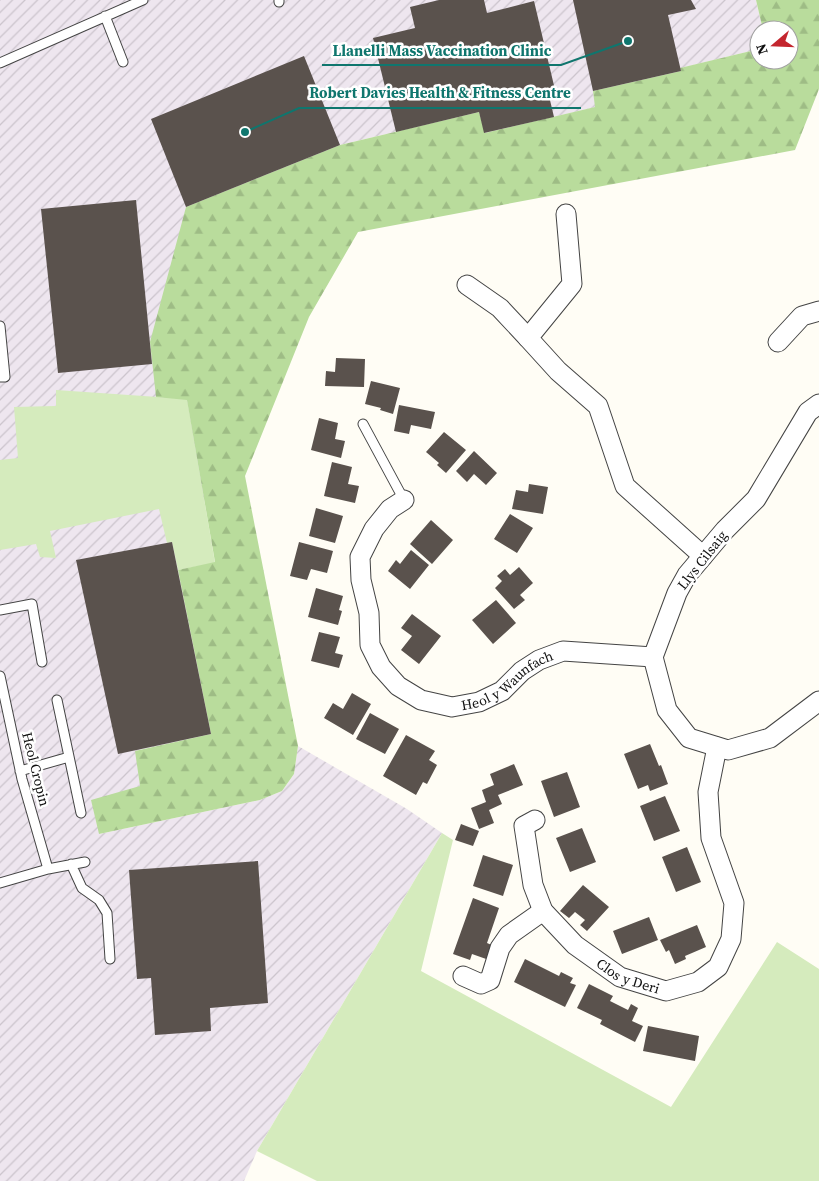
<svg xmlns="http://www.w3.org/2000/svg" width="819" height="1181" font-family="'Source Serif 4',serif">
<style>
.industrial{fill:url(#industrial-furrows)}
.grass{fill:#d5ebbd}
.forest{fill:url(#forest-firs)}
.building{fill:#5a524d}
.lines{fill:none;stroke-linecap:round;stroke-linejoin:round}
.service-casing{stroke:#444;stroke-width:11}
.minor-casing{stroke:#444;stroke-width:21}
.service{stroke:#fff;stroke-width:9}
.minor{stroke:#fff;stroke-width:19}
.labels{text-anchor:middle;stroke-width:5;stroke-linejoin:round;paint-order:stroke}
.street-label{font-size:14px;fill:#111;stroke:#fff}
.leader{fill:none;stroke:#0f766e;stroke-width:2}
.callout-dot{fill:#0f766e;stroke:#fff;stroke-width:2}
.callout-label{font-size:15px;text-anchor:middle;font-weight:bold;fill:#0f766e;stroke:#fff;stroke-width:5;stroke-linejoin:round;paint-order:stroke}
</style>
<defs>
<pattern id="industrial-furrows" width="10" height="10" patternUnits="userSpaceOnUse" patternTransform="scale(1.25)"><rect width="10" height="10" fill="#eee6ef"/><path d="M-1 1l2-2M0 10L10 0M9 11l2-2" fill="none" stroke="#cbc4cc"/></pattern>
<pattern id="forest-firs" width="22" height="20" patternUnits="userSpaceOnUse" patternTransform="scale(1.25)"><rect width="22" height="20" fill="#b9dc9c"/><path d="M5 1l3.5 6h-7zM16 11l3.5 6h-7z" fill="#9ebc85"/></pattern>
</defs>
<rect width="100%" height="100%" fill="#fffdf5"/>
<path class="industrial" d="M 0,0 L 756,0 L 763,30 L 759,30 L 759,49 L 681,68 L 681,71 L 593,91 L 596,107 L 485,133 L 479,112 L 340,145 L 178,570 L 211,734 L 136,751 L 140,786 L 99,834 L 260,800 L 282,791 L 294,774 L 298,746 L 407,809 L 442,833 L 257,1151 L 244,1181 L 0,1181 Z"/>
<path class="grass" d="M 56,390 L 187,399 L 215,563 L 178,570 L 172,542 L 167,543 L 159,509 L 50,531 L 56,558 L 40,557 L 36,544 L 0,550 L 0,460 L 18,458 L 14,407 L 56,406 Z
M 442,833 L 453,840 L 421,971 L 671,1107 L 777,942 L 819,969 L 819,1181 L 317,1181 L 257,1151 Z"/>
<path class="forest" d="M 756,0 L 819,0 L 819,89 L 795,150 L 358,232 L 309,317 L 245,476 L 298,746 L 294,774 L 282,791 L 260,800 L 99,834 L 91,800 L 140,786 L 135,751 L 211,734 L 178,570 L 215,562 L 187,400 L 156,397 L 150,342 L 186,207 L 340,145 L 479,112 L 485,133 L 595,107 L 593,91 L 681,71 L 680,68 L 759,49 L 759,60 L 789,60 L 789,30 L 763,30 Z"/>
<path class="building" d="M 439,0 L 484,0 L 487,13 L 534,1 L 556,94 L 549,96 L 554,117 L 484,133 L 479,112 L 396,132 L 373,38 L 415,28 L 410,7 Z
M 573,0 L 691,0 L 696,9 L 668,15 L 681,71 L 593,91 Z
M 304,56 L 340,145 L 186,207 L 151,119 Z
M 136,200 L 152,364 L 58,373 L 41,209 Z
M 336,358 L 365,359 L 364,387 L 325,386 L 326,371 L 335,372 Z
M 371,381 L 400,388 L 393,414 L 380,410 L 381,408 L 365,404 Z
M 399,405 L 435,412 L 431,429 L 411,425 L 409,434 L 394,431 Z
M 319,418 L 338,423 L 335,439 L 345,441 L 341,458 L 311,450 Z
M 444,432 L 466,450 L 446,473 L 437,465 L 439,463 L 426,452 Z
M 474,451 L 497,473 L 486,485 L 474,474 L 467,482 L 456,471 Z
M 332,462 L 352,467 L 348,484 L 359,486 L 355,503 L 324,496 Z
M 529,484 L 548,487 L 543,514 L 512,509 L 516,490 L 528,492 Z
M 316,508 L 343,516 L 335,543 L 309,536 Z
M 510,514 L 533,528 L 517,553 L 494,539 Z
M 431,520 L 453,540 L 432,564 L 410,544 Z
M 172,542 L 211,734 L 118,754 L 76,560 Z
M 299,542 L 333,551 L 327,573 L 311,569 L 307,580 L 290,576 Z
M 411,550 L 429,565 L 410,589 L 388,571 L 396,560 L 400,564 Z
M 519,567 L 533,583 L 520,595 L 525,600 L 514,609 L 495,588 L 502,581 L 497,576 L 505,569 L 510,575 Z
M 316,588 L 343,596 L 339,610 L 342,611 L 338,625 L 308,617 Z
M 496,600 L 516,623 L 493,644 L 472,620 Z
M 412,614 L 441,636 L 419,664 L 401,650 L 412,636 L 401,628 Z
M 319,632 L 340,637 L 335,653 L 343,655 L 339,668 L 311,661 Z
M 352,693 L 371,704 L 353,735 L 324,718 L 333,703 L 343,709 Z
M 370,713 L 399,729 L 385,754 L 356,739 Z
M 406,735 L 435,751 L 429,760 L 437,765 L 427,784 L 423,782 L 416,795 L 383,776 Z
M 650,744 L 659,766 L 661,765 L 668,784 L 650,791 L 648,785 L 638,789 L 624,754 Z
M 514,764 L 523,785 L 498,795 L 502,804 L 489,810 L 494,823 L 479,829 L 471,808 L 486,802 L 482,790 L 494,785 L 490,774 Z
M 567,772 L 580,807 L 554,817 L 541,781 Z
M 665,796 L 680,831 L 654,841 L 640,806 Z
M 461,824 L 479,831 L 473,846 L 455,840 Z
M 582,828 L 596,862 L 570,872 L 556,838 Z
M 687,847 L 701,882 L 676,892 L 662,857 Z
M 483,855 L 513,865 L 503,896 L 473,886 Z
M 258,861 L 268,1003 L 210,1008 L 211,1031 L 155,1035 L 151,978 L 137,979 L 129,870 Z
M 583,885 L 609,907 L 587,931 L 580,925 L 585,920 L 575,912 L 569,918 L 560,911 Z
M 473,898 L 499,908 L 487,943 L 494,946 L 489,960 L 472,954 L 470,960 L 453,954 Z
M 649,917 L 658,940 L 622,954 L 613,931 Z
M 697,925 L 706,947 L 685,956 L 686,959 L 675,964 L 669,950 L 666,952 L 660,940 Z
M 525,959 L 559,976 L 561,972 L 573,978 L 570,983 L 576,985 L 565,1007 L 514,982 Z
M 589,984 L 613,996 L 610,1001 L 628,1010 L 631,1004 L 638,1008 L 632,1021 L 643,1026 L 635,1042 L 600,1024 L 602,1020 L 577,1008 Z
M 648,1026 L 699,1036 L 695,1061 L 643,1051 Z"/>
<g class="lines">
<g class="service-casing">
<path id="service" d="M 279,0 L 279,2
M 105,16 L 123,62
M 0,63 L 143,0
M 0,326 L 5,377 L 0,377
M 363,424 L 404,500
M 0,610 L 32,604 L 42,662
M 0,676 L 22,779 L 48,869
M 57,700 L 81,813
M 20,771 L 69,757
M 71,864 L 82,888 L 99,900 L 107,913 L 110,959
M 0,883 L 48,869 L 85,862"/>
</g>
<g class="minor-casing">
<g id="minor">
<path d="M 566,214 L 572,284 L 528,338 L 558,371 L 598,406 L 625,486 L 703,556"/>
<path d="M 467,285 L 500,308 L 528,338"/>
<path d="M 778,342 L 802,316 L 819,311"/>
<path d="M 819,404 L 808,412 L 756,499 L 725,530 L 687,575 L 677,593 L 653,657 L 667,710 L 689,738 L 728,750 L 770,738 L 819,701"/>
<path id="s1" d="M 404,500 L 390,509 L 374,529 L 360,557 L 361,580 L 369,613 L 370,645 L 381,667 L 398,686 L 421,700 L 452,707 L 479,702 L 502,691 L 522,671 L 539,660 L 563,651 L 653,657"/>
<path id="s2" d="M 535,820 L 524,826 L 533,885 L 543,911 L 575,945 L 620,977 L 666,991 L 698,982 L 718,967 L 731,939 L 734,903 L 711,838 L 708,792 L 717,747"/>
<path d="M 463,976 L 481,984 L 490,980 L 500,948 L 509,935 L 543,911"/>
</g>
</g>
<use href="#service" class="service"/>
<use href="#minor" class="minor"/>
</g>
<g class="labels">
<g class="street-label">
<text transform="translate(702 560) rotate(-52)" y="5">Llys Cilsaig</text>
<text dy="5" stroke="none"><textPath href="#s1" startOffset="334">Heol y Waunfach</textPath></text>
<text transform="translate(36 769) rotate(76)" y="5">Heol Cropin</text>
<text dy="5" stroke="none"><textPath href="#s2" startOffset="209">Clos y Deri</textPath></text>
</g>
</g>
<path class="leader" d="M628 41L561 65H322M245 132L299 108H581"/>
<g class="callout-dot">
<circle cx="628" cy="41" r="5"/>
<circle cx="245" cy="132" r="5"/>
</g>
<g class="callout-label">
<text x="442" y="56">Llanelli Mass Vaccination Clinic</text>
<text x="440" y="98">Robert Davies Health &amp; Fitness Centre</text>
</g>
<g transform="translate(774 45) rotate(251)"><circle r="24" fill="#ffffff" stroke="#a0a0a0"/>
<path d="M0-4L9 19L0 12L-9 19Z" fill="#c4262e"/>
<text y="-8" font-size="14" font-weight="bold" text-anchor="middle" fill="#111111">N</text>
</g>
</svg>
